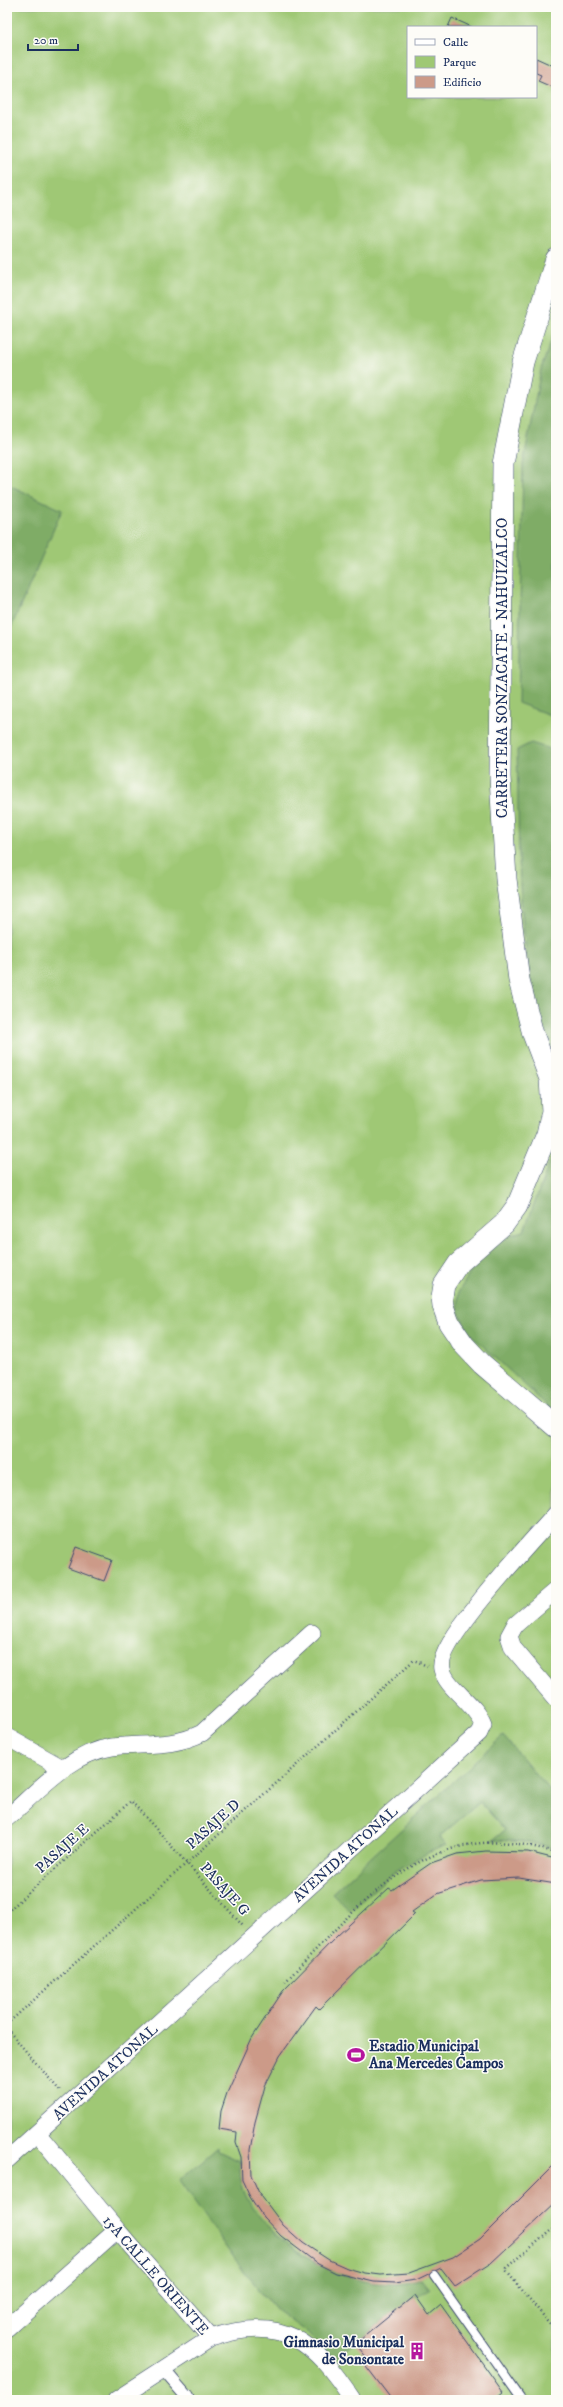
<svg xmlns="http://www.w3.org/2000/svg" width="563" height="2407" font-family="'IM FELL DW Pica',serif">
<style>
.green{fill:#9fc874;stroke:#5d7c69;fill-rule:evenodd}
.forest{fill:#7fac66;stroke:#4d6e62}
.building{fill:#cc9a88}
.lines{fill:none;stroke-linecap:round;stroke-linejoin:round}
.service-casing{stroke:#3c4a6f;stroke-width:10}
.pedestrian-casing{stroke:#3c4a6f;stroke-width:14}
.minor-casing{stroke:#3c4a6f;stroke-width:18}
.tertiary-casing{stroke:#3c4a6f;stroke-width:22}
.path{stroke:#3c4a6f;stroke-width:2.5;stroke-dasharray:1 3;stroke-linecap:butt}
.service{stroke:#fff;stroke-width:8}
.pedestrian{stroke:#fff;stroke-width:12}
.minor{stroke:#fff;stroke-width:17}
.tertiary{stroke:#fff;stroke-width:21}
.labels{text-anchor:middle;stroke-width:3;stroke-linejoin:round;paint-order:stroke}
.street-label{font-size:15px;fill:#1b2f5e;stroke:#fdfcf7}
.poi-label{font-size:15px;font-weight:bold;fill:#1b2f5e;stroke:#fdfcf7;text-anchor:start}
</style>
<rect width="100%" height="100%" fill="#fdfcf7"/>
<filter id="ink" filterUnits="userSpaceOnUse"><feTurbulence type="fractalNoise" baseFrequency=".025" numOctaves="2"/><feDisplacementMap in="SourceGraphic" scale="8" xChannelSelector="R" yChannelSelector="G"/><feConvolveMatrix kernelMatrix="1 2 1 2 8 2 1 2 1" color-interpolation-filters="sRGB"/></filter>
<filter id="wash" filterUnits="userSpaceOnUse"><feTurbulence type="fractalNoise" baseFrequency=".012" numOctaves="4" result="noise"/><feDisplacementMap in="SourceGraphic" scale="16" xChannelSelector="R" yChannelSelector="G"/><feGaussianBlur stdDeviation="0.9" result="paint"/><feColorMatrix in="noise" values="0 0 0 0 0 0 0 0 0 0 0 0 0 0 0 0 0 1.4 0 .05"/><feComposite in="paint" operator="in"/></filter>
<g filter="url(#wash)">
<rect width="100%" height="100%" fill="#f6e6cf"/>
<path class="green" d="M 7,7 L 556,7 L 556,2400 L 7,2400 ZM 408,27 L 536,27 L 536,97 L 408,97 Z"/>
<path class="forest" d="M 556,327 L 556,714 L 550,715 L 518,703 L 523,465 L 541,369 Z
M 7,484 L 62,510 L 7,637 Z
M 531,743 L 556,751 L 556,1059 C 513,970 520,847 517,750 Z
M 556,1145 L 556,1414 L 469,1333 L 458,1311 L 459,1291 L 472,1270 L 503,1237 L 524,1231 Z
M 503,1736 L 556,1798 L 556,1849 L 529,1842 L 493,1840 L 505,1830 L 480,1802 L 439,1837 L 446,1845 L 425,1854 L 394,1872 L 350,1911 L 332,1893 Z
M 218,2147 L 218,2151 L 240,2161 C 240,2170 240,2179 243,2188 C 265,2247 361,2301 422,2279 L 430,2289 L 415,2296 L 333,2360 L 306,2332 L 276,2310 L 235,2260 L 179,2181 Z"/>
<g id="blocks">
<path class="building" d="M 452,18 L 472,27 L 448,27 Z
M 536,58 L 556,67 L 556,83 L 554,88 L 538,81 L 541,75 L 536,73 Z
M 76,1547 L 112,1560 L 104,1581 L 68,1568 Z
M 486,1851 L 528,1852 L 556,1859 L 556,1884 L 519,1878 L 481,1880 L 437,1894 L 412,1912 L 415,1914 L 319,2009 L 316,2006 L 280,2056 L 265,2086 L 255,2122 L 250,2150 L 251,2175 L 259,2193 L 283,2225 L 303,2243 L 329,2260 L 347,2268 L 365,2273 L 381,2275 L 409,2273 L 453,2257 L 480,2239 L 556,2163 L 556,2202 L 491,2263 L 455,2286 L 441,2268 L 416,2280 L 395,2283 L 374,2282 L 336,2273 L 318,2264 L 281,2236 L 263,2217 L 250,2197 L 242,2180 L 241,2157 L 236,2143 L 237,2132 L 219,2129 L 221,2111 L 227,2093 L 252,2038 L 283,1991 L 337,1936 L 389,1888 L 392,1890 L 431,1863 L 457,1854 Z
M 415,2295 L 429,2315 L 441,2305 L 503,2392 L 493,2400 L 392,2400 L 363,2362 L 367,2359 L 355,2344 Z"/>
</g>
</g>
<g filter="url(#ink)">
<use href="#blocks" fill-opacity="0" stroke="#3c4a6f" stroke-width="1"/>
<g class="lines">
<g class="service-casing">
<path id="service" d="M 434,2275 L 522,2400"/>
</g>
<g class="pedestrian-casing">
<path id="pedestrian" d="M 162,2368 L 187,2397"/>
</g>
<g class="minor-casing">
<path id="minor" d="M 556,1590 L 515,1625 L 509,1636 L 513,1648 L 556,1699
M 7,1737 L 64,1769
M 7,1818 C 37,1792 70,1753 112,1747 C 143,1743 172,1748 202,1733 L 312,1633
M 37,2133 L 117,2230 L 211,2338 C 283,2314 314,2341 353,2400
M 7,2160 L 479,1733 L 483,1724 C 475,1703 446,1688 442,1669 C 435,1643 535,1538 556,1514
M 7,2328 L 117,2230
M 116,2400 L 211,2338"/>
</g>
<g class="tertiary-casing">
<path id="tertiary" d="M 556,259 L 523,362 L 503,464 L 500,777 L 506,879 L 519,980 L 533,1034 L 550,1079 L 552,1111 L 547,1134 L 517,1206 L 504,1224 L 458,1264 L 444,1285 L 442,1297 L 443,1306 L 449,1323 L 464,1345 L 482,1364 L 556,1427"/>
</g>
<path class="path" d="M 7,1912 L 131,1801 L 243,1926
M 285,1982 C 362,1902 432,1811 556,1853
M 7,2024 L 414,1660 L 427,1666
M 7,2029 L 60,2091
M 556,2226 L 507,2268 L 507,2272 L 556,2331"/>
<use href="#service" class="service"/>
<use href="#pedestrian" class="pedestrian"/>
<use href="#minor" class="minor"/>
<use href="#tertiary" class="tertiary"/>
</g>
</g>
<defs>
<g id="stadium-bare" transform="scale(1.38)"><path d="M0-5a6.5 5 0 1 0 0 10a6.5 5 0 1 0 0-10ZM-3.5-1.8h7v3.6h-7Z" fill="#b5179e" stroke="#fdfcf7" stroke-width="2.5" paint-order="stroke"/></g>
<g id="building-bare" transform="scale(1.38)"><path d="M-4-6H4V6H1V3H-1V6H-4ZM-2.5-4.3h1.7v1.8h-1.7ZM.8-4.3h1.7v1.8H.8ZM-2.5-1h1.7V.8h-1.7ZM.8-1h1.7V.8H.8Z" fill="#b5179e" stroke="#fdfcf7" stroke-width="2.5" paint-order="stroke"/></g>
</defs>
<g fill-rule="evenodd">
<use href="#stadium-bare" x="356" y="2055"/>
<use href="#building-bare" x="417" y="2351"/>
</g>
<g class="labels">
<g class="street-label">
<text transform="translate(502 668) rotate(-90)" y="5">CARRETERA SONZACATE - NAHUIZALCO</text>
<text transform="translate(213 1824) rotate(-42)" y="5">PASAJE D</text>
<text transform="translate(62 1848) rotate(-42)" y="5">PASAJE E</text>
<text transform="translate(345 1854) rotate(-42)" y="5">AVENIDA ATONAL</text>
<text transform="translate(225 1889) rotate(48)" y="5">PASAJE G</text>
<text transform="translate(105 2072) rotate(-42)" y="5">AVENIDA ATONAL</text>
<text transform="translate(156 2275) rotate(49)" y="5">15A CALLE ORIENTE</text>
</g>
<g class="poi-label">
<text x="369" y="2051">Estadio Municipal<tspan x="369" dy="17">Ana Mercedes Campos</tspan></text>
<text x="404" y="2347" text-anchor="end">Gimnasio Municipal<tspan x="404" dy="17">de Sonsontate</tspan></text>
</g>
</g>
<rect width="563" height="2407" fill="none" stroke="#fdfcf7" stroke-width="24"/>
<rect x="407" y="26" width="130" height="72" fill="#fdfcf7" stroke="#a3aaba"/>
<rect x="415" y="39" width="20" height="6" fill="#ffffff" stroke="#a3aaba"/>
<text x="443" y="46" font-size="12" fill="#1b2f5e">Calle</text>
<rect x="415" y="56" width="20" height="12" fill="#9fc874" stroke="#a3aaba"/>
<text x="443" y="66" font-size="12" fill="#1b2f5e">Parque</text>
<rect x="415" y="76" width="20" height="12" fill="#cc9a88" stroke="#a3aaba"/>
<text x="443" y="86" font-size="12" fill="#1b2f5e">Edificio</text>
<path d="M28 44v6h50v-6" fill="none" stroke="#1b2f5e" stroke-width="2"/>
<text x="34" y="44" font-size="12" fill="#1b2f5e" stroke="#fdfcf7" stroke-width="3" paint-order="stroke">20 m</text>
</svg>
